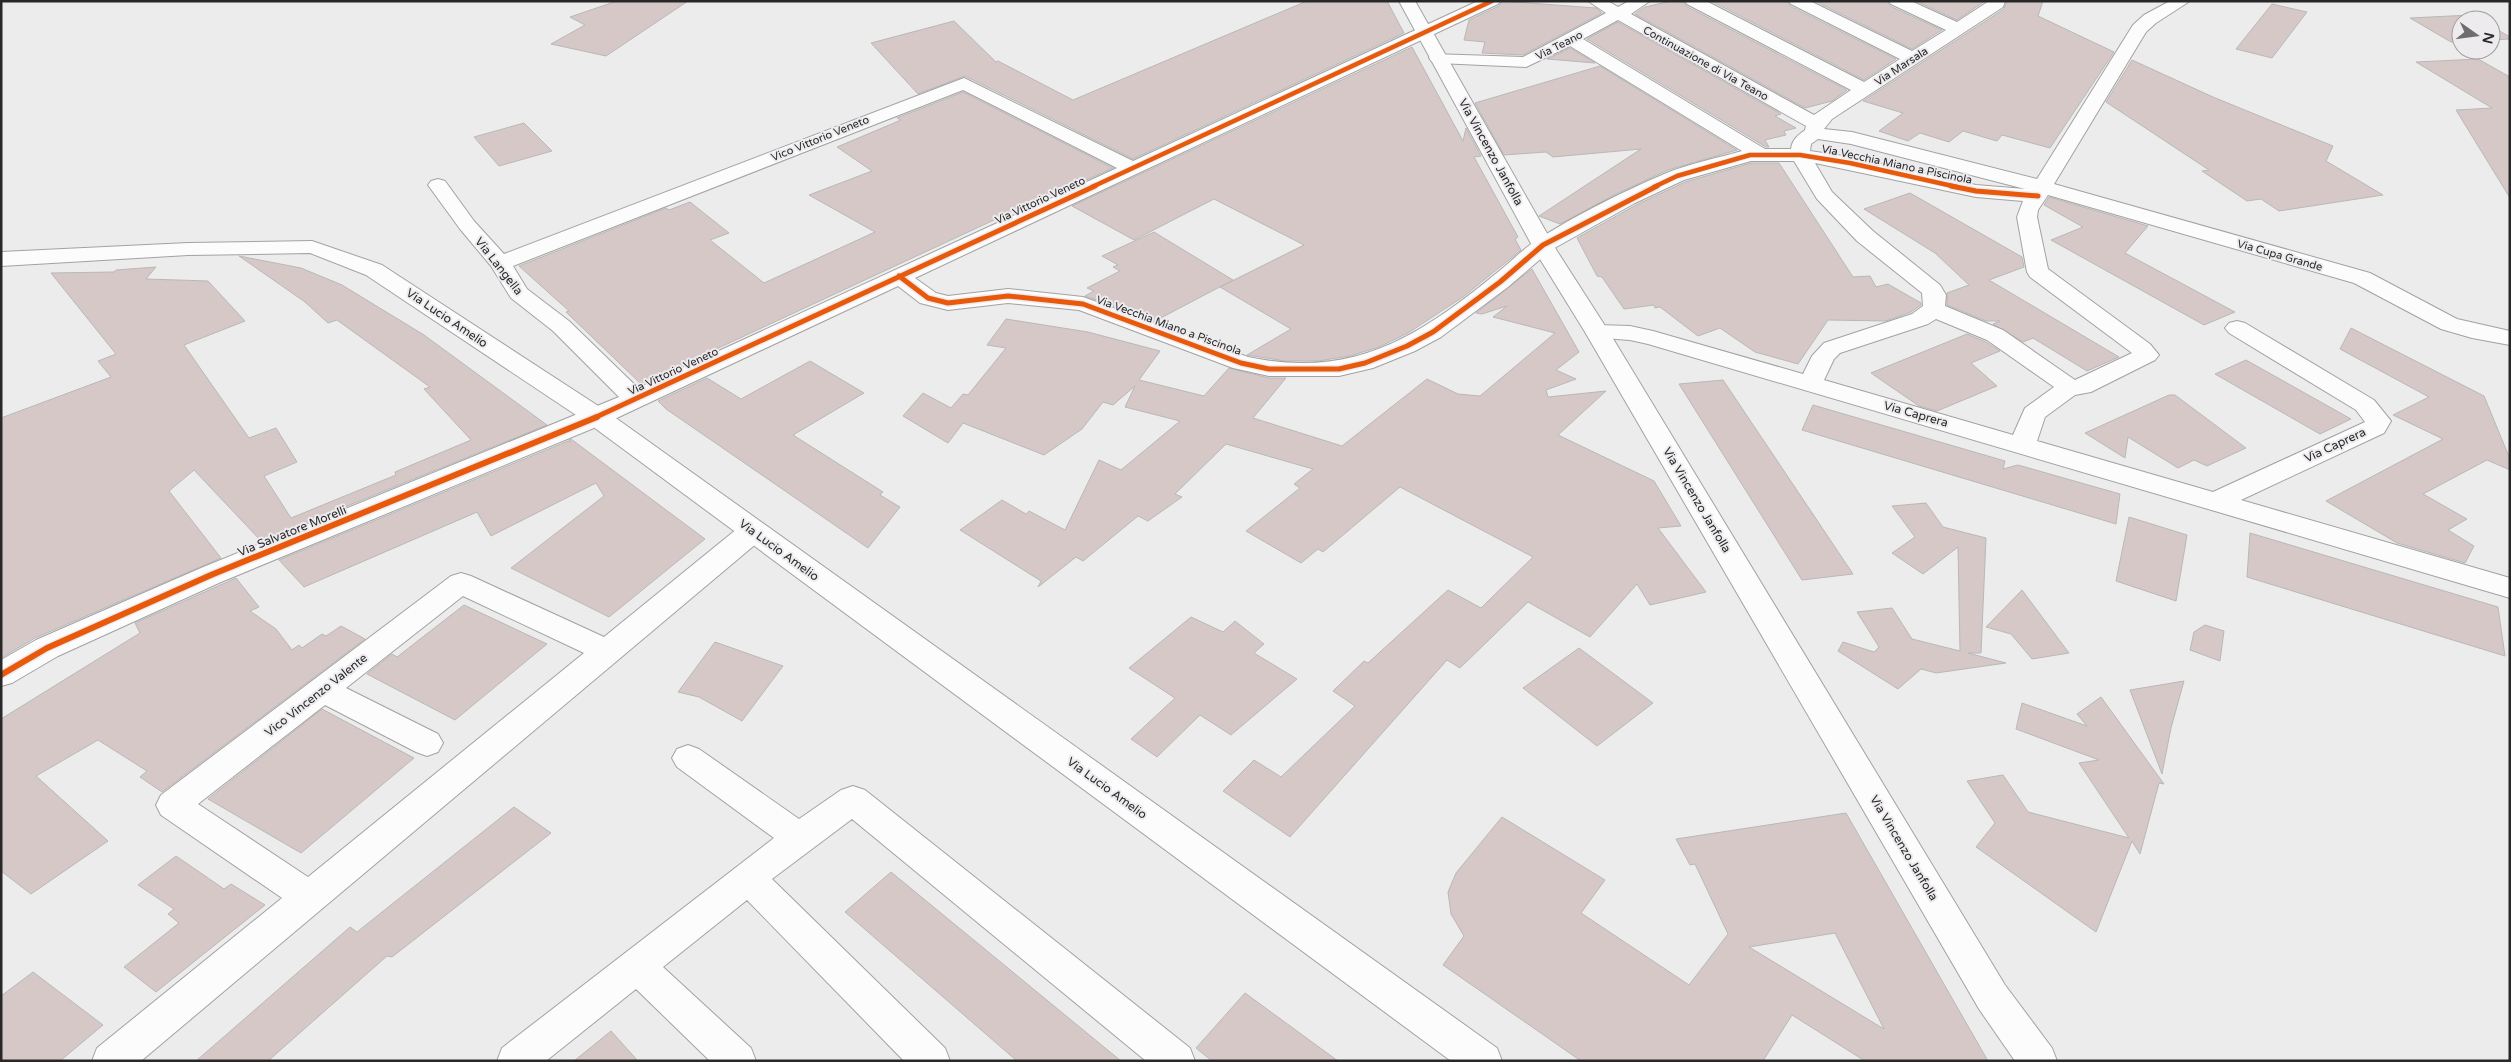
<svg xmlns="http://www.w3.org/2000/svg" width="2511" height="1062" font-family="'Varela Round',sans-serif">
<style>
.building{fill:#d5c8c6;stroke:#b9b8b8;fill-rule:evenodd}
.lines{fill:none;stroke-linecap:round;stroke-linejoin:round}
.minor-casing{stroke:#a3a2a3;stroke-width:2}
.major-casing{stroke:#a3a2a3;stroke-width:2}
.minor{fill:#fcfcfc;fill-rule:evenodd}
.major{fill:#fcfcfc;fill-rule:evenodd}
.cycleway-far2-casing{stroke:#edebee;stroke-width:6}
.cycleway-far1-casing{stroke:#edebee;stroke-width:8}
.cycleway-casing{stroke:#edebee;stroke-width:9}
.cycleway-far2{stroke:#e8590c;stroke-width:4.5}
.cycleway-far1{stroke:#e8590c;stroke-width:5}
.cycleway{stroke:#e8590c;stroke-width:6}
.labels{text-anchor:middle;stroke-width:4;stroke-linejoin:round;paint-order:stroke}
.far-street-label{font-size:11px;fill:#282829;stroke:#edebee}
.street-label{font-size:12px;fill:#282829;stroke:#edebee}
</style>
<rect width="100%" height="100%" fill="#edeced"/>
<path class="building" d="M 617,1 L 688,1 L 606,56 L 551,44 L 585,25 L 570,17 Z
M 1307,1 L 1387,1 L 1404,33 L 1133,159 L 965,76 L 918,94 L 871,43 L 954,21 L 996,62 L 998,61 L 1073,100 Z
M 1502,1 L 1596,8 L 1602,13 L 1523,55 L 1482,53 L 1485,42 L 1464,40 L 1469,20 L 1499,6 Z
M 1671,1 L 1683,1 L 1686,6 L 1847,90 L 1832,101 L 1805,108 L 1635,14 L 1645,7 Z
M 1711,1 L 1787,1 L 1790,6 L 1896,59 L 1864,80 Z
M 1815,1 L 1887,1 L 1890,6 L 1942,30 L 1912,49 Z
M 1916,1 L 1985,1 L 1957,20 Z
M 2007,1 L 2043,1 L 2038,16 L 2114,52 L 2050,148 L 2002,135 L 1997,141 L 1963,131 L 1949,142 L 1920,133 L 1908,141 L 1879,131 L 1903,113 L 1863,101 L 2004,9 Z
M 2272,4 L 2307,12 L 2272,58 L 2236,49 Z
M 2471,15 L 2480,20 L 2461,20 L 2461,42 L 2451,42 L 2410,18 Z
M 1618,22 L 1781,114 L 1775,116 L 1796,128 L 1784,131 L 1786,135 L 1765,140 L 1769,147 L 1766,147 L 1587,39 Z
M 2491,26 L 2510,37 L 2510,39 L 2491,40 Z
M 1412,47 L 1463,141 L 1466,128 L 1481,156 L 1474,157 L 1518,237 L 1515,239 L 1521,250 L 1463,297 L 1408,333 L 1379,347 L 1350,356 L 1318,361 L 1285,361 L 1247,355 L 1291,329 L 1220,287 L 1304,245 L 1214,199 L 1134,240 L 1072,206 Z
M 1570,48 L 1595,63 L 1547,59 Z
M 2478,59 L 2510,77 L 2510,198 L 2456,110 L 2492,108 L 2416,62 Z
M 2132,60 L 2213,97 L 2333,146 L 2326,161 L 2383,195 L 2279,211 L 2261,199 L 2247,201 L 2202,171 L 2209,170 L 2106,102 Z
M 1600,66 L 1737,150 L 1668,170 L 1618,193 L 1560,224 L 1539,216 L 1641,149 L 1553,157 L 1546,152 L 1504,155 L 1475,103 Z
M 963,92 L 1113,168 L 1053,195 L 1050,194 L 641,384 L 566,312 L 569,311 L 519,266 L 666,208 L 669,210 L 690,202 L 729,233 L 710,240 L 764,283 L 875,232 L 809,195 L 872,171 L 837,147 L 901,120 L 897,118 Z
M 524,123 L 552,151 L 499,166 L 474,137 Z
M 1751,163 L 1779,163 L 1853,277 L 1870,276 L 1876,287 L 1888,284 L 1921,303 L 1921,305 L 1911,312 L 1886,321 L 1828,320 L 1798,364 L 1755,352 L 1720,328 L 1698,336 L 1660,307 L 1655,308 L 1654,305 L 1624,309 L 1602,277 L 1597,276 L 1577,238 L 1636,205 L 1685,182 Z
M 1910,193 L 2022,257 L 2024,267 L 1989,280 L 2119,357 L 2087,371 L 2033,338 L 2023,342 L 1993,324 L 2000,321 L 1986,321 L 1947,305 L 1947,293 L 1969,285 L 1935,253 L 1864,209 Z
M 2049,197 L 2148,226 L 2125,253 L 2235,312 L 2204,325 L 2051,240 L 2083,227 L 2044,205 Z
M 1154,232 L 1233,280 L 1155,321 L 1085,296 L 1094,291 L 1087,288 L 1120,271 L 1113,267 L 1118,265 L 1102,256 Z
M 239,256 L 301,268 L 342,285 L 424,335 L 547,425 L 261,541 L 194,470 L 169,491 L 221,558 L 35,638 L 1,658 L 1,418 L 111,377 L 98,361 L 116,354 L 51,273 L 114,272 L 116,270 L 156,267 L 146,279 L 208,281 L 245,321 L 184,345 L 249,438 L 276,428 L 297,462 L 264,476 L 291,518 L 396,475 L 395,472 L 471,440 L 424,389 L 430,387 L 337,320 L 328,323 L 305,302 Z
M 1532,269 L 1579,352 L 1556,370 L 1576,379 L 1546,390 L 1548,397 L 1606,391 L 1558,435 L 1654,481 L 1681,526 L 1658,528 L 1706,592 L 1650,605 L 1637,584 L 1590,637 L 1528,602 L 1460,668 L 1447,660 L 1290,837 L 1223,791 L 1254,760 L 1281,777 L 1355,706 L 1333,691 L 1364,661 L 1368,663 L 1448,590 L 1481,608 L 1533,557 L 1400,487 L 1323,552 L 1318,549 L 1301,563 L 1246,531 L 1300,488 L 1294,484 L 1313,469 L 1226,444 L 1175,494 L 1182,497 L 1148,521 L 1138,516 L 1083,561 L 1076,557 L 1038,587 L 1041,581 L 960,530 L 1002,500 L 1026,514 L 1029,511 L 1065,530 L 1099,460 L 1121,470 L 1180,421 L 1125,407 L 1135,386 L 1113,405 L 1103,402 L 1082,429 L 1044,455 L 963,423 L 948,443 L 903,416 L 923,393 L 951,408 L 963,394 L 968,395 L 1006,348 L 987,345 L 1006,319 L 1088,332 L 1160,351 L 1139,380 L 1204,396 L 1229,368 L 1269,378 L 1286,378 L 1253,418 L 1342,446 L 1427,379 L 1458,394 L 1480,396 L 1555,333 L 1493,317 L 1507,306 L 1482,314 L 1476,313 Z
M 2351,328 L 2484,396 L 2510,459 L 2510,470 L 2487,460 L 2423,494 L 2467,519 L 2448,530 L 2474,546 L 2465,563 L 2397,543 L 2326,501 L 2443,439 L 2393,415 L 2429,397 L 2340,349 Z
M 1967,334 L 1986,342 L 2000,351 L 1971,363 L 1997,386 L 1937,411 L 1919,406 L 1871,373 Z
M 2246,360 L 2351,419 L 2320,434 L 2215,374 Z
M 810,361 L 864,393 L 793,435 L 883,492 L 880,495 L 900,507 L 868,548 L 666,409 L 658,401 L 707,378 L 741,399 Z
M 1723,380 L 1778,462 L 1853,574 L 1802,580 L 1679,384 Z
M 2169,395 L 2175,395 L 2246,448 L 2207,466 L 2194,460 L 2178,468 L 2128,437 L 2125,458 L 2085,433 Z
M 1813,405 L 2005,461 L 2003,469 L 2018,465 L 2120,494 L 2116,524 L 1802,430 Z
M 571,439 L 705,539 L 609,617 L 511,568 L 604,496 L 596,483 L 491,536 L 477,512 L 304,587 L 279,560 L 568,441 L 571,442 L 569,440 Z
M 1926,503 L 1943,527 L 1986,538 L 1981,653 L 1968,653 L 2006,663 L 1936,673 L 1921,669 L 1898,689 L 1838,651 L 1843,642 L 1874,652 L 1879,647 L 1857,612 L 1892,608 L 1912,639 L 1960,651 L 1958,547 L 1923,574 L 1892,553 L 1915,537 L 1892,506 Z
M 2129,517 L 2187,535 L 2176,601 L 2116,581 Z
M 2250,533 L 2498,607 L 2505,656 L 2247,577 Z
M 236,578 L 259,607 L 250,611 L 276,629 L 292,650 L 299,645 L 302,648 L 322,634 L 326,636 L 341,626 L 365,639 L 162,792 L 140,777 L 147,771 L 98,740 L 36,776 L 108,841 L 31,894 L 1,871 L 1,719 L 140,633 L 135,623 Z
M 2022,590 L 2069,653 L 2032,659 L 2011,634 L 1986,627 Z
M 464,605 L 547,644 L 455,720 L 367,674 L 392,654 L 397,657 Z
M 1191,617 L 1223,632 L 1235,621 L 1264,644 L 1254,653 L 1297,679 L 1231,735 L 1200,715 L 1157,757 L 1131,739 L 1175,698 L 1129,668 Z
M 2205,625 L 2224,631 L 2220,661 L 2190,650 L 2194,632 Z
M 715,642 L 783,666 L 742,721 L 699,697 L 678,692 Z
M 1579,648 L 1653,703 L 1597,746 L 1523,688 Z
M 2184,681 L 2171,728 L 2162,774 L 2130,690 Z
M 2101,697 L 2164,784 L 2159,783 L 2140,854 L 2132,841 L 2096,932 L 1976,847 L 1995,823 L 1967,781 L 2003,775 L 2028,812 L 2129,838 L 2079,763 L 2099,760 L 2016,729 L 2022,703 L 2087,726 L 2077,714 Z
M 322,709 L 414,758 L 301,853 L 208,799 Z
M 514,807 L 551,833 L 392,957 L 387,956 L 268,1061 L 196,1061 L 350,927 L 357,932 Z
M 1846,813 L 1988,1061 L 1865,1061 L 1792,1015 L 1763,1061 L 1581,1061 L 1443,965 L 1464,936 L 1451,914 L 1448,892 L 1456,873 L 1502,817 L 1605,880 L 1581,913 L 1689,985 L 1728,934 L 1695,864 L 1690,865 L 1676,839 ZM 1835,933 L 1884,1029 L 1749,947 Z
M 176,856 L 224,889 L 231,884 L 265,905 L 156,992 L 124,967 L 179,923 L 168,914 L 174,909 L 138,885 Z
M 891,872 L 1121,1061 L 1017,1061 L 845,912 Z
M 33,972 L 103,1025 L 60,1061 L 1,1061 L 1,996 Z
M 1245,993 L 1338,1061 L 1212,1061 L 1196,1048 Z
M 611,1031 L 638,1061 L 574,1061 Z"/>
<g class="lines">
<g class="minor-casing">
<path id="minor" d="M 1478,1 L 1500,1 L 1498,4 L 915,278 L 936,293 L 948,296 L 1008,289 L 1083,297 L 1248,357 C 1350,379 1416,339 1493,276 C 1508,265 1521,250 1537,240 C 1576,215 1626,190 1669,172 C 1692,163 1718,158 1742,151 L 1570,46 L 1526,67 L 1438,63 L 1432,62 L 1429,58 L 1432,54 L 1523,57 L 1606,13 L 1588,1 L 1608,1 L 1618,7 L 1629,1 L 1650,1 L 1631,14 L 1814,115 L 1851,90 L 1687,4 L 1685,1 L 1706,1 L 1864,82 L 1900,59 L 1791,4 L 1789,1 L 1810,1 L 1912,51 L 1946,30 L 1891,4 L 1889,1 L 1911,1 L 1957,22 L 1989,1 L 2005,1 L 2003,7 L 1832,119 L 1824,129 L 1852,132 L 2037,179 L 2133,25 L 2144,15 L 2170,1 L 2190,1 L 2156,23 L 2146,32 L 2054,184 L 2370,273 L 2457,319 L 2510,331 L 2510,345 L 2472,338 L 2441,329 L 2354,283 L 2048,195 L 2038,210 L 2037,217 L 2048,269 L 2150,344 L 2159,355 L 2155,360 L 2091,392 L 2075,395 L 2045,417 L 2037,441 L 2213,492 L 2365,422 L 2356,410 L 2229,333 L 2225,328 L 2229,323 L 2237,321 L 2245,323 L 2374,400 L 2391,421 L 2384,433 L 2241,500 L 2510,578 L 2510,598 L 1648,344 L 1630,340 L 1589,337 L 1585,332 L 1589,327 L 1597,325 L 1630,326 L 1653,331 L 1803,374 L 1812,356 L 1824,343 L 1912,314 L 1923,306 L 1922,293 L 1857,241 L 1817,199 L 1794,161 L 1751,161 L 1684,180 L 1635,203 L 1551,250 L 1508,287 L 1441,337 L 1415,351 L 1373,368 L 1339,376 L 1269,376 L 1233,368 L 1079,310 L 1008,303 L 948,310 L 920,303 L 898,286 L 606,423 L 221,582 L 58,656 L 12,683 L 1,686 L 1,660 L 36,640 L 201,568 L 619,397 L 553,331 L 511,298 L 491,266 L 460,229 L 428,185 L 431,181 L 438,179 L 445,181 L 474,221 L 504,254 L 964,78 L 1133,161 ZM 1618,20 L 1806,126 L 1805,130 C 1798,135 1792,140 1791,149 L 1765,149 L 1583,39 ZM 963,90 L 1117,168 L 638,388 L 569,321 L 527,289 L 513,266 ZM 1818,139 L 1851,144 L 2025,189 L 1976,185 L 1850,157 L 1810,151 L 1811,144 ZM 1815,163 L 1976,197 L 2023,201 L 2017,217 L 2027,272 L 2030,277 L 2132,353 L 2075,380 L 2003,330 L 1945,306 L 1946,295 L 1940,285 L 1873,231 L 1832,192 ZM 1936,319 L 1987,340 L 2054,387 L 2025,408 L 2013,435 L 1824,380 L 1834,359 L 1840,353 L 1928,324 Z
M 753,522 L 763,524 L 767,531 L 763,538 L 141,1061 L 92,1061 L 97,1048 L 282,898 L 161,815 L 156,805 L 161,795 L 451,576 L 461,573 L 471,576 L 604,637 L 743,524 ZM 463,596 L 584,653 L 308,877 L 198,804 L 325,705 L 416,752 L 427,756 L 438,752 L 443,743 L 438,734 L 346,688 Z
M 688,745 L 699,749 L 799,819 L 841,790 L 853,786 L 865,790 L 1190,1048 L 1195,1061 L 1146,1061 L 852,819 L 772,879 L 945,1048 L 950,1061 L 904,1061 L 747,900 L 663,967 L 751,1048 L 756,1061 L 710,1061 L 636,989 L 546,1061 L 497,1061 L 502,1048 L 774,838 L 677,767 L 672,758 L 677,749 Z"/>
</g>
<g class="major-casing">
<path id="major" d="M 1399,1 L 1415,1 L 1557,251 L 1609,332 L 2005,985 L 2052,1048 L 2057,1061 L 2015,1061 L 1979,1009 L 1585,332 L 1535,251 Z
M 312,241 L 382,265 L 606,411 L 1497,1048 L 1502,1061 L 1451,1061 L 588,423 L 366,275 L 310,253 L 188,255 L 1,266 L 1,252 L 188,243 Z"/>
</g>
<use href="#minor" class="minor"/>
<use href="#major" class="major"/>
<g class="cycleway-far2-casing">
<path id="cycleway-far2" d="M 1092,187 L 1492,1
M 1654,187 L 1677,176 L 1750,155 L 1800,155 L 1850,163 L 1957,187"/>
</g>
<g class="cycleway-far1-casing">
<path id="cycleway-far1" d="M 1951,186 L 1976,191 L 2038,196
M 899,276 L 928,298 L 948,303 L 1008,296 L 1083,304 L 1241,363 L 1269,369 L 1339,369 L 1365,363 L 1407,346 L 1433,332 L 1500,282 L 1543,245 L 1657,186
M 594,418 L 1095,186"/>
</g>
<g class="cycleway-casing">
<path id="cycleway" d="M 1,675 L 47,648 L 211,575 L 597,417"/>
</g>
<use href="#cycleway-far2" class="cycleway-far2"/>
<use href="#cycleway-far1" class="cycleway-far1"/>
<use href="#cycleway" class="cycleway"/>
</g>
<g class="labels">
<g class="far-street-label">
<text transform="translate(1559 45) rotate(-27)" y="4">Via Teano</text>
<text transform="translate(1706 63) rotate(29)" y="4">Continuazione di Via Teano</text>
<text transform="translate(1901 66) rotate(-33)" y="4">Via Marsala</text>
<text transform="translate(820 138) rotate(-22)" y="4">Vico Vittorio Veneto</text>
<text transform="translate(1897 164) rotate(12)" y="4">Via Vecchia Miano a Piscinola</text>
<text transform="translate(1040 200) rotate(-25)" y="4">Via Vittorio Veneto</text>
<text transform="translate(2280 255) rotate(16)" y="4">Via Cupa Grande</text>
<text transform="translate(1169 325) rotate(20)" y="4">Via Vecchia Miano a Piscinola</text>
<text transform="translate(673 371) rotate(-25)" y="4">Via Vittorio Veneto</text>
</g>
<g class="street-label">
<text transform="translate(1491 152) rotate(61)" y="4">Via Vincenzo Janfolla</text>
<text transform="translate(499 266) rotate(52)" y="4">Via Langella</text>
<text transform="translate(447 318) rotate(34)" y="4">Via Lucio Amelio</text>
<text transform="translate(1916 414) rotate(16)" y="4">Via Caprera</text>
<text transform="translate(2335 445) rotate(-25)" y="4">Via Caprera</text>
<text transform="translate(1697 500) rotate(59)" y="4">Via Vincenzo Janfolla</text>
<text transform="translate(292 531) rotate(-22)" y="4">Via Salvatore Morelli</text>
<text transform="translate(779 550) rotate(36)" y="4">Via Lucio Amelio</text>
<text transform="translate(316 695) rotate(-38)" y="4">Vico Vincenzo Valente</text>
<text transform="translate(1107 788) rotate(36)" y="4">Via Lucio Amelio</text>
<text transform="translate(1904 848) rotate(59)" y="4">Via Vincenzo Janfolla</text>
</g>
</g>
<rect width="2511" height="1062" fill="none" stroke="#282829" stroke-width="5"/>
<g transform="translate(2476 35) rotate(104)"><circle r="24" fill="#edebee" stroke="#9e9d9f"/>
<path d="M0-4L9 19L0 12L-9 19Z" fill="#6d6d6e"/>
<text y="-8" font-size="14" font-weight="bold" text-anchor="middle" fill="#282829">N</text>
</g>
</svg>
